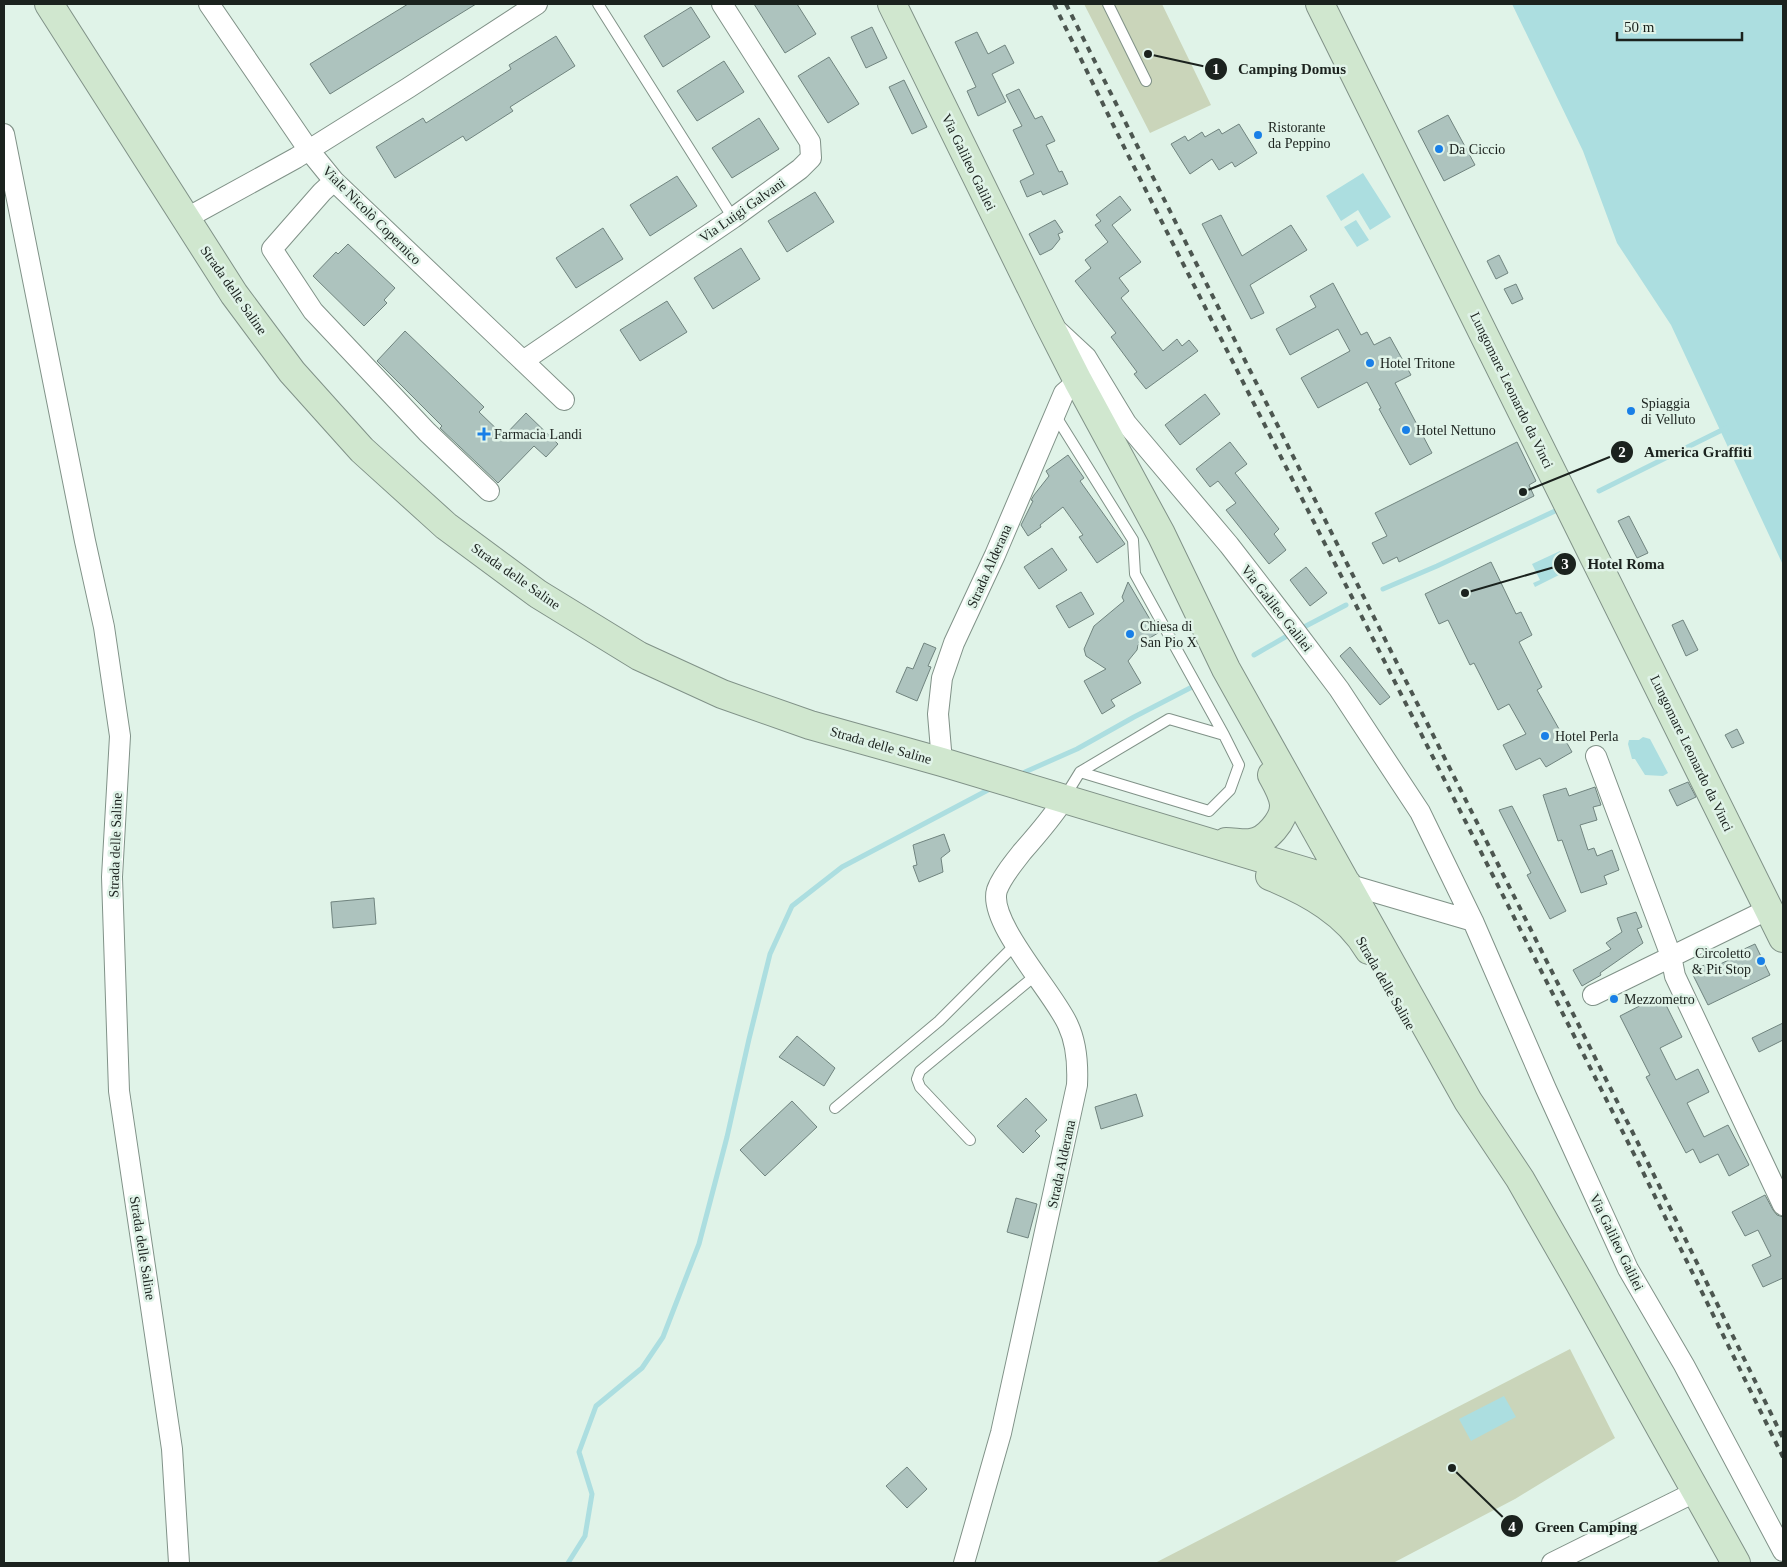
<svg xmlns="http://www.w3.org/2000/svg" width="1787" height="1567" font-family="Georgia,serif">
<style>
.green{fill:#cad5ba}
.water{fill:#acdee0}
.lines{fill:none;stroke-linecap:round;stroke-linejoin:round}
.stream{stroke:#acdee0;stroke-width:5}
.building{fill:#adc3be;stroke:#70847f}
.lane-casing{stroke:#809288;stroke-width:12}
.street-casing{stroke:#809288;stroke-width:22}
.secondary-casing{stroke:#809288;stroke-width:30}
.lane{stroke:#fff;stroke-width:10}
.street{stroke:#fff;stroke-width:20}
.secondary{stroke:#d0e7cf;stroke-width:28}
.rail{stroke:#4c5650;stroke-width:4;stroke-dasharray:6 6;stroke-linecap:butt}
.poi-dot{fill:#197fe7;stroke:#e0f3e8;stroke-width:2}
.labels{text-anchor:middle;stroke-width:5;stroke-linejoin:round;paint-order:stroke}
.poi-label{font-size:14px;fill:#1b221e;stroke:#e0f3e8;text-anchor:start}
.street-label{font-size:14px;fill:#1b221e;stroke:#e0f3e8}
.leader{fill:none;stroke:#1b221e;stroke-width:2}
.callout-dot{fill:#1b221e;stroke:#e0f3e8;stroke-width:2}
.mark-label{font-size:15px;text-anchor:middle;font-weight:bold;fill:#fff}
.callout-label{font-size:15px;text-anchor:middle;font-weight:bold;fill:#1b221e;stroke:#e0f3e8;stroke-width:5;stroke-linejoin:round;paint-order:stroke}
</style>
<rect width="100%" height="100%" fill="#e0f3e8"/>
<path class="green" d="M 1084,4 L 1162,4 L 1211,105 L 1150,133 Z
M 1570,1349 L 1615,1438 L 1515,1499 L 1393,1563 L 1155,1563 Z"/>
<path class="water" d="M 1512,4 L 1783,4 L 1783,565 L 1671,325 L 1617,243 L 1583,151 Z
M 1363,173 L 1391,217 L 1370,230 L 1358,210 L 1341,221 L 1326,196 Z
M 1356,220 L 1369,240 L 1357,247 L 1344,227 Z
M 1560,551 L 1569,570 L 1535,587 L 1533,583 L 1540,580 L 1532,564 Z
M 1643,737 L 1650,739 L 1668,773 L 1663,776 L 1645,775 L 1635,759 L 1632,759 L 1628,744 L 1629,740 L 1639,740 Z
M 1504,1396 L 1516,1417 L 1471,1441 L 1459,1419 Z"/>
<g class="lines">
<path class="stream" d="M 1599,491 L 1726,428
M 1383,589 L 1437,566 L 1555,511
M 1304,627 L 1346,605
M 1254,655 L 1287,636
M 1025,772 L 1077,749 L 1134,717 L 1192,687
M 568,1563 L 585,1536 L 592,1494 L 579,1452 L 596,1406 L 642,1368 L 663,1337 L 699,1244 L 727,1137 L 749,1039 L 770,954 L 792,906 L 842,867 L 988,790"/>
</g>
<path class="building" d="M 408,4 L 476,4 L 330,94 L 310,64 Z
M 754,4 L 797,4 L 816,34 L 785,53 Z
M 691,7 L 710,37 L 663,67 L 644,36 Z
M 872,27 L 887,58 L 866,68 L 851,37 Z
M 977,32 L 988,54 L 1005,45 L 1014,63 L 992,74 L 1006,102 L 978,116 L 967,91 L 976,87 L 955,42 Z
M 556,36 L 575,66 L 510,107 L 513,111 L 466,141 L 463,136 L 395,178 L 376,147 L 423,118 L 426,123 L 511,69 L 509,65 Z
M 829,57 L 859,104 L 828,123 L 798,76 Z
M 724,61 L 744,92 L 697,121 L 677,91 Z
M 904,80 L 927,127 L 912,134 L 889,87 Z
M 1019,89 L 1035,119 L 1042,116 L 1055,141 L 1046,145 L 1059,172 L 1062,171 L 1068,184 L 1043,195 L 1041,191 L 1027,197 L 1020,181 L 1034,174 L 1013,130 L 1022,126 L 1006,95 Z
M 1448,115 L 1475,165 L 1444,181 L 1418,131 Z
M 759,118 L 779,149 L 732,178 L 712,148 Z
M 1239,124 L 1257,153 L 1235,167 L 1232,162 L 1219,170 L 1212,159 L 1190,174 L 1171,144 L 1185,136 L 1188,141 L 1202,132 L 1205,137 L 1219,129 L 1222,134 Z
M 677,176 L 697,206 L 650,236 L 630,205 Z
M 815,192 L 834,222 L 787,252 L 768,221 Z
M 1120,196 L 1131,210 L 1112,225 L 1141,262 L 1119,278 L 1129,291 L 1121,298 L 1163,351 L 1177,339 L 1182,346 L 1189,340 L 1198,351 L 1146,389 L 1134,374 L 1137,372 L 1111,337 L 1116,333 L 1075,281 L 1091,268 L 1085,260 L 1108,242 L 1095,225 L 1101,221 L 1096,215 Z
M 1221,215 L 1242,256 L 1291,225 L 1307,250 L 1250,285 L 1264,313 L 1251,319 L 1202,224 Z
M 1055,220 L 1063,232 L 1058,234 L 1060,239 L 1052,249 L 1040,255 L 1029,234 Z
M 603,228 L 623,259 L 576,288 L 556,258 Z
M 348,244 L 395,288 L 384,300 L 387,303 L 364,326 L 313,276 L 336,252 L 338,254 Z
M 741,248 L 760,279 L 713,309 L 694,278 Z
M 1499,255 L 1508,273 L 1496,279 L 1487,261 Z
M 1333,283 L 1361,335 L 1367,332 L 1374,345 L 1390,337 L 1411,375 L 1395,383 L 1432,453 L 1410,465 L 1379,409 L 1381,408 L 1367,382 L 1318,408 L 1301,378 L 1350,351 L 1338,329 L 1290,355 L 1276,329 L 1316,307 L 1310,296 Z
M 1516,284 L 1523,299 L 1512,304 L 1504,289 Z
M 667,301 L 687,332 L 640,361 L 620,330 Z
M 405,331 L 484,407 L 479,412 L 504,436 L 526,413 L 558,444 L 546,457 L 534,446 L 498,483 L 440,428 L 442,426 L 377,361 Z
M 1205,394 L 1220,414 L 1180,445 L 1165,425 Z
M 1230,442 L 1247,464 L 1235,473 L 1279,529 L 1274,534 L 1286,550 L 1269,564 L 1226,510 L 1236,503 L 1218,481 L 1210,487 L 1196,469 Z
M 1517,442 L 1536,481 L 1529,485 L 1534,496 L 1399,562 L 1397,557 L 1383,564 L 1372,543 L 1387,536 L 1375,513 Z
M 1068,455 L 1084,478 L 1080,481 L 1125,544 L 1097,563 L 1079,537 L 1083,535 L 1063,507 L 1040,525 L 1041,527 L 1028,536 L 1021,525 L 1033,501 L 1031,500 L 1034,495 L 1049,476 L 1046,471 Z
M 1629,516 L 1648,553 L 1637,558 L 1618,521 Z
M 1052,548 L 1067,570 L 1039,589 L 1024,567 Z
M 1491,562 L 1516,614 L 1521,612 L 1532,635 L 1519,642 L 1542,687 L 1537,690 L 1572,752 L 1546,767 L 1540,758 L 1516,770 L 1503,745 L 1526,734 L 1509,704 L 1498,710 L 1474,663 L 1470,665 L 1448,620 L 1439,624 L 1425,594 Z
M 1306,567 L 1327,593 L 1310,606 L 1290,580 Z
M 1128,582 L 1158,633 L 1138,645 L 1137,650 L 1128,661 L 1141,683 L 1111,700 L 1115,706 L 1102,714 L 1084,681 L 1106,669 L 1086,656 L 1084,649 L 1094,626 L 1124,601 L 1122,597 Z
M 1081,592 L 1094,614 L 1069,628 L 1056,606 Z
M 1683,620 L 1698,650 L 1686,656 L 1672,625 Z
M 924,643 L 936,648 L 928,666 L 931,667 L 917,701 L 896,692 L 907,667 L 913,669 Z
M 1350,647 L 1390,697 L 1380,705 L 1340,656 Z
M 1737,729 L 1744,743 L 1732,748 L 1725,735 Z
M 1688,782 L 1696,797 L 1677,806 L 1669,790 Z
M 1595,787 L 1601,805 L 1593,807 L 1597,820 L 1580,825 L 1588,850 L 1594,848 L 1597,856 L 1612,850 L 1619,870 L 1604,876 L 1607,884 L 1581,893 L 1562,840 L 1558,841 L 1543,795 L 1566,788 L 1569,796 Z
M 1512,806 L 1566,911 L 1550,919 L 1527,875 L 1531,873 L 1499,810 Z
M 944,834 L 950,851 L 941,858 L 943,872 L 919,882 L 913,866 L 917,865 L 913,845 Z
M 374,898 L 376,924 L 333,928 L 331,902 Z
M 1636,912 L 1642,927 L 1637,929 L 1643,943 L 1600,973 L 1601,975 L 1582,986 L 1573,970 L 1611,949 L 1606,943 L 1622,932 L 1617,918 Z
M 1755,944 L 1770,975 L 1708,1005 L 1691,971 L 1709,963 L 1712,968 L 1743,953 L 1742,950 Z
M 1661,995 L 1682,1037 L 1660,1048 L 1676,1080 L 1698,1069 L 1709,1092 L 1687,1103 L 1704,1137 L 1728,1125 L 1749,1165 L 1729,1176 L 1718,1154 L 1700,1163 L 1693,1149 L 1686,1153 L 1646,1077 L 1650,1075 L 1620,1016 Z
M 1783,1023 L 1783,1040 L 1759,1052 L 1752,1038 Z
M 797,1036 L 835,1068 L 824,1086 L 779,1057 Z
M 1136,1094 L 1143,1116 L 1101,1129 L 1095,1107 Z
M 1026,1098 L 1047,1120 L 1035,1131 L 1040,1136 L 1023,1153 L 997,1126 Z
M 792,1101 L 817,1127 L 765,1176 L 740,1150 Z
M 1765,1195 L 1773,1210 L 1777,1215 L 1783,1217 L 1783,1278 L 1763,1287 L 1752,1265 L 1771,1256 L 1758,1230 L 1745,1236 L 1732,1212 Z
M 1016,1198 L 1037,1204 L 1028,1238 L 1007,1232 Z
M 907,1467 L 927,1489 L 907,1508 L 886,1486 Z"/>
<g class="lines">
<g class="lane-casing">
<path id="lane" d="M 598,4 L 733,218
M 1108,4 L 1146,81
M 1055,415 L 1133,540 L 1135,574 L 1224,735
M 1064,798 L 1080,772 L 1169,719 L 1224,735 L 1239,765 L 1230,790 L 1209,811 L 1080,772
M 835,1108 L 939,1021 L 1015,945
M 970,1140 L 920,1087 L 917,1079 L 920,1071 L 1036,975"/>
</g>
<g class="street-casing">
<path id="street" d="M 209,4 L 308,149 L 334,181 L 564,400
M 4,134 L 85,541 L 104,627 L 120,736 L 112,877 L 119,1091 L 172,1449 L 179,1563
M 334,181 L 322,192 L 272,249 L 313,311 L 427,432 L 489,491
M 185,219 L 296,158 L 408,88 L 537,4
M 1058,331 L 1086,357 L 1126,423 L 1229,545 L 1290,624 L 1339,689 L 1420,812 L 1473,921 L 1546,1089 L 1628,1269 L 1684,1365 L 1783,1551
M 523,361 L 733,218 L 800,169 L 811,158 L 810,142 L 722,4
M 1596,756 L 1671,956 L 1675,976 L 1783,1205
M 942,762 L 938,714 L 942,678 L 954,643 L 995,555 L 1064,393 L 1078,381
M 1347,884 L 1473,921
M 1593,995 L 1769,909
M 964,1563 L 1001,1433 L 1077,1085 C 1078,1064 1077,1044 1068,1025 C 1055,994 987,922 997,890 C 1002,876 1013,864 1022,852 C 1037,835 1052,818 1064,799
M 1552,1563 L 1695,1492"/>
</g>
<g class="secondary-casing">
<path id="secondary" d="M 49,4 L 234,294 L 292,372 L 362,450 L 446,526 L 538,594 L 639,656 L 722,694 L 810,725 L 942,762 L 1347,884
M 892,4 L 1047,320 L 1078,381 L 1161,534 L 1226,669 L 1468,1101 L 1520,1179 L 1579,1282 L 1736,1563
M 1320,4 L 1783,938
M 1226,842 C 1234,842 1243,844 1250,843 C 1266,842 1285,820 1284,804 C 1283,794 1277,784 1272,775
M 1270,876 C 1309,892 1347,913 1369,950"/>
</g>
<use href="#lane" class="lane"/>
<use href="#street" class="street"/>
<use href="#secondary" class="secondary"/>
<path class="rail" d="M 1054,4 L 1126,151 L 1640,1166 L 1783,1457
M 1066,4 L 1648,1163 L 1783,1438"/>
</g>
<g class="poi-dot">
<circle cx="1258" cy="135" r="5"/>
<circle cx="1439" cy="149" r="5"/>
<circle cx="1370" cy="363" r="5"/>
<circle cx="1631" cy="411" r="5"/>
<circle cx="1406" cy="430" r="5"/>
<path d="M481.5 426.5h5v5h5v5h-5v5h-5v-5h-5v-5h5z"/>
<circle cx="1130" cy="634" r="5"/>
<circle cx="1545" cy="736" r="5"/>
<circle cx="1761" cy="961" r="5"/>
<circle cx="1614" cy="999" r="5"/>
</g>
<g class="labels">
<g class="poi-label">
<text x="1268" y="132">Ristorante<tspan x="1268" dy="16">da Peppino</tspan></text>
<text x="1449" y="154">Da Ciccio</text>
<text x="1380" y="368">Hotel Tritone</text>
<text x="1641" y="408">Spiaggia<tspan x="1641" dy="16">di Velluto</tspan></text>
<text x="1416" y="435">Hotel Nettuno</text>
<text x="494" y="439">Farmacia Landi</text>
<text x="1140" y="631">Chiesa di<tspan x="1140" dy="16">San Pio X</tspan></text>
<text x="1555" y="741">Hotel Perla</text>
<text x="1751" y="958" text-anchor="end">Circoletto<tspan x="1751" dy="16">&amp; Pit Stop</tspan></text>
<text x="1624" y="1004">Mezzometro</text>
</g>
<g class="street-label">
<text transform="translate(969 162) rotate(64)" y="5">Via Galileo Galilei</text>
<text transform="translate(742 210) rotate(-35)" y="5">Via Luigi Galvani</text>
<text transform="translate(372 215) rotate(45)" y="5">Viale Nicolò Copernico</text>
<text transform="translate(234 290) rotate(55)" y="5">Strada delle Saline</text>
<text transform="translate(1512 390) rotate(64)" y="5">Lungomare Leonardo da Vinci</text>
<text transform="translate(989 566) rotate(-66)" y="5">Strada Alderana</text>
<text transform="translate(516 576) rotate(35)" y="5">Strada delle Saline</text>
<text transform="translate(1277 608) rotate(52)" y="5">Via Galileo Galilei</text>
<text transform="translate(881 745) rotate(16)" y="5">Strada delle Saline</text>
<text transform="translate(1692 753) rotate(64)" y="5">Lungomare Leonardo da Vinci</text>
<text transform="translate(115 845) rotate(-88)" y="5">Strada delle Saline</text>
<text transform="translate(1386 983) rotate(60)" y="5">Strada delle Saline</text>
<text transform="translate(1061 1164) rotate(-78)" y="5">Strada Alderana</text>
<text transform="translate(1617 1242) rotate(64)" y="5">Via Galileo Galilei</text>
<text transform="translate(143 1248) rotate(81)" y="5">Strada delle Saline</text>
</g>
</g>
<path class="leader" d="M1148 54L1216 69M1523 492L1622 452M1465 593L1565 564M1452 1468L1512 1526"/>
<g class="callout-dot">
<circle cx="1148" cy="54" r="5"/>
<circle cx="1523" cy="492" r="5"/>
<circle cx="1465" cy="593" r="5"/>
<circle cx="1452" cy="1468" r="5"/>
<circle cx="1216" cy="69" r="12"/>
<circle cx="1622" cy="452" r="12"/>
<circle cx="1565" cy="564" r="12"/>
<circle cx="1512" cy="1526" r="12"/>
</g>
<g class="mark-label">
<text x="1216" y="74">1</text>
<text x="1622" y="457">2</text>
<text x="1565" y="569">3</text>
<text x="1512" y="1532">4</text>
</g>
<g class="callout-label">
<text x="1292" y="74">Camping Domus</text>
<text x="1698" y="457">America Graffiti</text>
<text x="1626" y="569">Hotel Roma</text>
<text x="1586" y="1532">Green Camping</text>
</g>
<rect width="1787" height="1567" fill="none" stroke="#1b221e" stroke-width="10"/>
<path d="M1617 32v8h125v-8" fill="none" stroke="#1b221e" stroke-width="2.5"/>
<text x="1624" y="32" font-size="15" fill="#1b221e" stroke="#e0f3e8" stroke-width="4" paint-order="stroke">50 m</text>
</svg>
